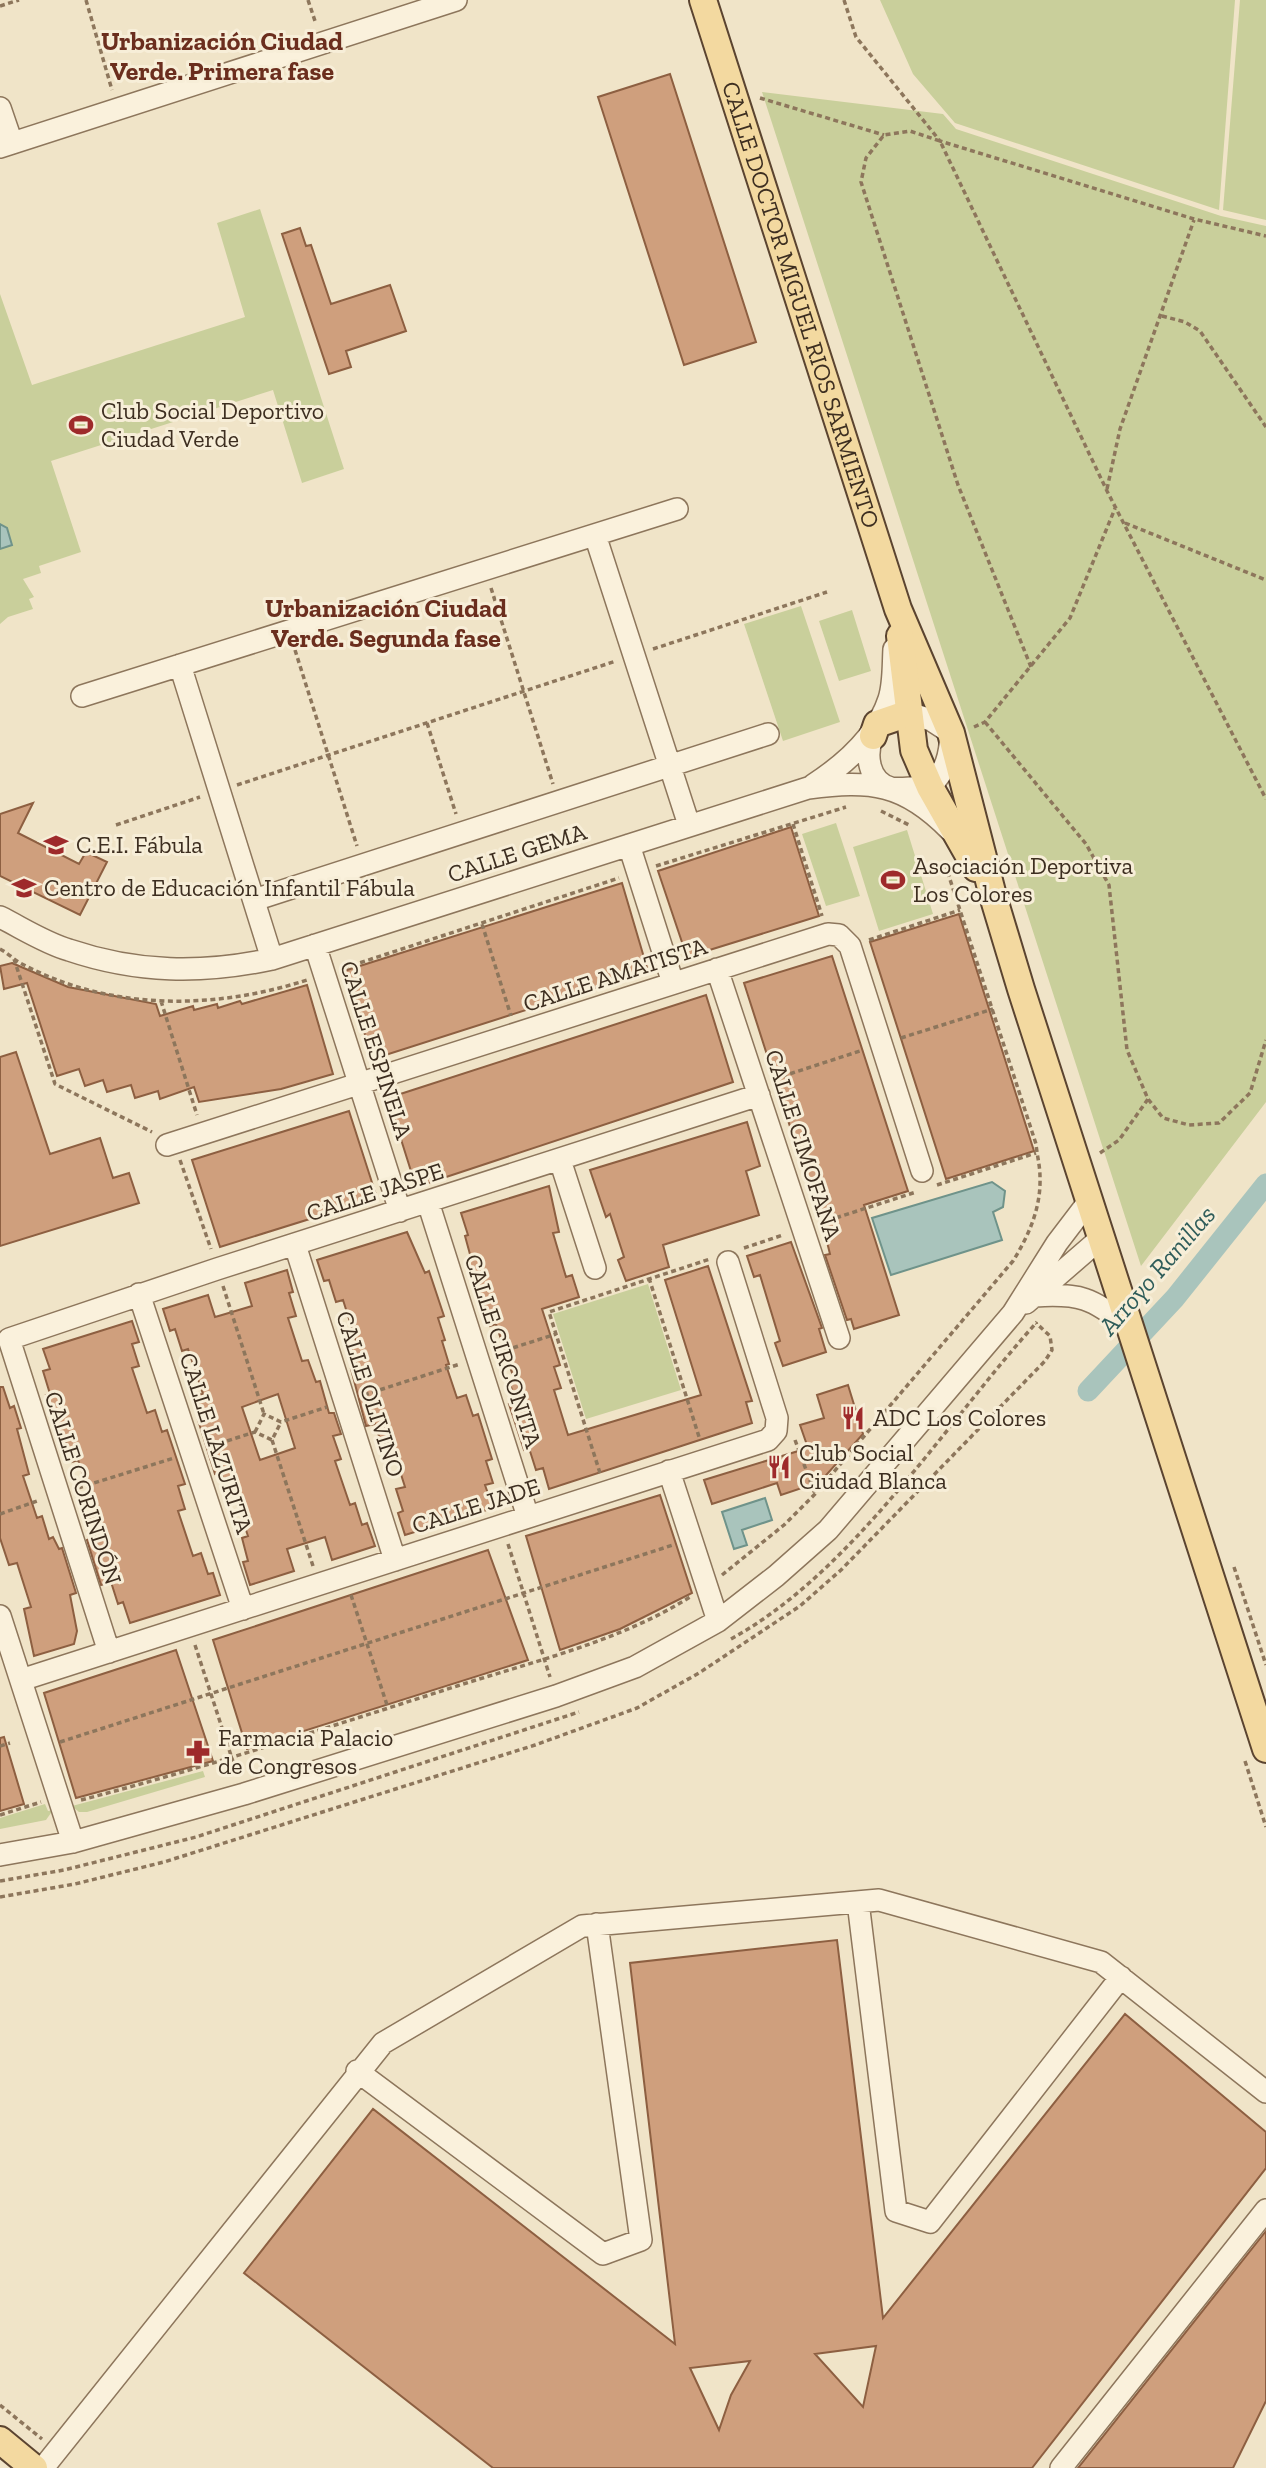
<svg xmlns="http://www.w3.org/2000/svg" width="1266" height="2468" font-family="'Zilla Slab',serif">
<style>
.green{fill:#c9cf9b}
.water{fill:#a9c4bc;stroke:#6f938a;stroke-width:2}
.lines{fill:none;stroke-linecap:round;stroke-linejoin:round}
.canal{stroke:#a9c4bc;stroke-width:21}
.building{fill:#cf9f7d;stroke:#8d5f41;stroke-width:2;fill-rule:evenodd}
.minor-casing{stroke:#8d765c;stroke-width:24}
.major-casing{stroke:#5b4430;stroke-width:30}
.path{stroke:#8d765c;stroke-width:3.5;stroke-dasharray:5 3.5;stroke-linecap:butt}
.minor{stroke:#faf1dc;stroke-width:21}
.major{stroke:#f3d9a0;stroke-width:26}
.labels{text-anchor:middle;stroke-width:6;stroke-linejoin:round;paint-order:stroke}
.street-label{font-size:24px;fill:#3d2e20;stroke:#f7eed8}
.poi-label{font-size:24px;fill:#3d2e20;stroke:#f7eed8;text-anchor:start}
.neighbourhood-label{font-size:26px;font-weight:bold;fill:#6b2e1e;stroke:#f7eed8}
.water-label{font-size:26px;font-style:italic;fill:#2f5d5a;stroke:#f7eed8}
</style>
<rect width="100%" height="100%" fill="#f0e4c8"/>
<path class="green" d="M 880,0 L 1235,0 L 1219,210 L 955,123 L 913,74 Z
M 1240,0 L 1266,0 L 1266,220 L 1223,210 Z
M 762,92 L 943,114 L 956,129 L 1221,216 L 1266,226 L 1266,1102 L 1141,1266 Z
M 260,209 L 344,469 L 302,483 L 273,390 L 51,461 L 81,552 L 39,566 L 41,573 L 23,579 L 34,597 L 29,599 L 33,609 L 8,617 L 0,624 L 0,294 L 32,385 L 245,317 L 217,223 Z
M 801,606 L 840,722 L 783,741 L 744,624 Z
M 852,610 L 871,671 L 839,681 L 819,621 Z
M 836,823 L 860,896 L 826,906 L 802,834 Z
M 907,830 L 933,914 L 879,931 L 853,847 Z
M 648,1284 L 681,1390 L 586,1419 L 553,1314 Z
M 203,1771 L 205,1777 L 87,1812 L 79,1812 L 72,1806 Z
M 45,1804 L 48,1811 L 53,1810 L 46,1820 L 0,1829 L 0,1818 Z"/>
<path class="water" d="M 0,524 L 7,528 L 12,545 L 0,549 Z
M 992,1182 L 1005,1191 L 1003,1207 L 993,1212 L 1002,1240 L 891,1275 L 872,1218 Z
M 765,1498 L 772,1520 L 742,1530 L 747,1545 L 734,1549 L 722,1512 Z"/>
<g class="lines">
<path class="canal" d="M 1088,1391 L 1175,1298 L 1266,1184"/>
</g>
<path class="building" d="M 670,74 L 756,342 L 684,365 L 598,97 Z
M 300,228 L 306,246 L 311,245 L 331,304 L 390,285 L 406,331 L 346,351 L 351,367 L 329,374 L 282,234 Z
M 33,803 L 18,833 L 79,864 L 86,852 L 107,862 L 80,915 L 0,876 L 0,814 Z
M 791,827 L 819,916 L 687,957 L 658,871 Z
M 622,883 L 648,971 L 373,1059 L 344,971 Z
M 959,914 L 1034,1151 L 946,1179 L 870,942 Z
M 832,956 L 908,1191 L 864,1205 L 899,1315 L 854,1329 L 851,1319 L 847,1320 L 825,1255 L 830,1254 L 827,1242 L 744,983 Z
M 12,963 L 68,987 L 156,1004 L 160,1016 L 193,1006 L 194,1010 L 217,1004 L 218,1008 L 240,1001 L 242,1004 L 307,985 L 333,1074 L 281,1089 L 199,1102 L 194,1087 L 160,1099 L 158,1091 L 135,1098 L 131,1085 L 107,1092 L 103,1080 L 85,1086 L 79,1069 L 57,1076 L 27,983 L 4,989 L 0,966 Z
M 706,995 L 733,1082 L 416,1187 L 388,1098 Z
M 16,1052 L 50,1154 L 100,1138 L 113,1178 L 129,1173 L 139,1203 L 0,1246 L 0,1057 Z
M 349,1111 L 377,1198 L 220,1247 L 192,1160 Z
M 747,1122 L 760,1166 L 746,1171 L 759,1215 L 663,1245 L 669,1267 L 626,1281 L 618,1260 L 624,1257 L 610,1214 L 606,1217 L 590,1170 Z
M 549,1186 L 559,1232 L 553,1233 L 566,1277 L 572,1275 L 579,1297 L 542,1309 L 560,1365 L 554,1367 L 561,1388 L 554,1390 L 568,1435 L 701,1395 L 665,1280 L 708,1266 L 752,1401 L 746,1402 L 752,1423 L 549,1489 L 543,1468 L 536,1470 L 529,1448 L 524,1450 L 509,1404 L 516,1402 L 509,1381 L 514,1379 L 496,1324 L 490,1326 L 476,1294 L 467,1259 L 471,1258 L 465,1236 L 468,1235 L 461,1213 Z
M 407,1232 L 425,1273 L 429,1271 L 444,1316 L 438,1318 L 445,1340 L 442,1341 L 449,1364 L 446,1365 L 457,1398 L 466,1395 L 473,1416 L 478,1414 L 492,1459 L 486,1461 L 493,1483 L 485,1485 L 493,1508 L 405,1535 L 398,1513 L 403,1511 L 396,1489 L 405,1487 L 391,1443 L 382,1445 L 375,1424 L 366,1426 L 351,1369 L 357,1367 L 351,1346 L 357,1344 L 343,1300 L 336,1302 L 329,1280 L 324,1281 L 317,1260 Z
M 791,1242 L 822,1328 L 819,1329 L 826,1352 L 783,1366 L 775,1343 L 780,1341 L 760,1275 L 754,1277 L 747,1256 Z
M 287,1270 L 293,1292 L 289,1293 L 296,1316 L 288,1318 L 302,1361 L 308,1360 L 316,1382 L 320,1381 L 329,1413 L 334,1413 L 341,1434 L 333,1436 L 341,1459 L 335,1461 L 350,1505 L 355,1503 L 362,1525 L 367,1523 L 375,1546 L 332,1560 L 325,1537 L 287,1549 L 294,1571 L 250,1585 L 243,1562 L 248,1561 L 242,1538 L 248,1536 L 233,1492 L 227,1494 L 221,1472 L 215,1474 L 198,1420 L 204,1418 L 196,1395 L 203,1394 L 188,1349 L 182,1351 L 175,1329 L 170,1331 L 163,1309 L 208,1295 L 215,1317 L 222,1315 L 252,1306 L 245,1283 ZM 278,1394 L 295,1448 L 260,1460 L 242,1407 Z
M 132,1321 L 139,1342 L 132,1344 L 139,1366 L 132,1368 L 147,1413 L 155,1410 L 162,1432 L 167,1430 L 185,1484 L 178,1486 L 185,1509 L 178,1511 L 193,1556 L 201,1553 L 208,1574 L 213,1573 L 220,1595 L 130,1623 L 123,1602 L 118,1604 L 111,1582 L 101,1585 L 87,1540 L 96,1536 L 89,1514 L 96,1512 L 78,1460 L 72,1462 L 65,1439 L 60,1440 L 46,1395 L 50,1394 L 43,1371 L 50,1369 L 43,1349 Z
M 848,1385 L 863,1434 L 820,1482 L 781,1495 L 777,1483 L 712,1504 L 704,1480 L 808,1448 L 800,1425 L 824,1418 L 817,1395 Z
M 0,1387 L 3,1387 L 10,1408 L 14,1406 L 21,1428 L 17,1429 L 29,1474 L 23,1476 L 37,1518 L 42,1516 L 49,1539 L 53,1537 L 59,1549 L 62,1548 L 76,1593 L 70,1595 L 77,1631 L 74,1644 L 34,1656 L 24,1609 L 31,1607 L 17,1563 L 9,1565 L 0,1538 Z
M 660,1495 L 692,1593 L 620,1629 L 560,1650 L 526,1536 Z
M 488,1550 L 528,1660 L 247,1749 L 213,1640 Z
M 176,1650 L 213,1761 L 76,1798 L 44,1693 Z
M 4,1737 L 24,1804 L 0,1811 L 0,1738 Z
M 837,1940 L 883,2318 L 1125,2014 L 1266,2132 L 1266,2168 L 1032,2468 L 493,2468 L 244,2273 L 373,2109 L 675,2344 L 630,1963 ZM 876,2346 L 863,2407 L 815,2354 ZM 750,2361 L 731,2395 L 719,2430 L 690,2368 Z
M 1266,2231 L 1266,2401 L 1233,2468 L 1078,2468 Z"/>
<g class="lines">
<g class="minor-casing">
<path id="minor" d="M 0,108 L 12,143
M 0,147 L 456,0
M 595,535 L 689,825
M 180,665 L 272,959
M 82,696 L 677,509
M 873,736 C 865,754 868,782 891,788 C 902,790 918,787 930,787 C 946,770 950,757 951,733 L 931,720 L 909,713
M 813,785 C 844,765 877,736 889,699 C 894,684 893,665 894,649
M 629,845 L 673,983
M 254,900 L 768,734
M 0,917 C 22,928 45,943 69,950 C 137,973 202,974 272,959 L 808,788 C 871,780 904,783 950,830
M 315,945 L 400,1211
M 717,969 L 839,1338
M 167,1145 L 828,934 L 839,935 L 850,946 L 922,1171
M 560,1160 L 595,1268
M 428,1202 L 528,1517
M 295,1245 L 395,1560
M 139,1294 L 243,1609
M 1035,1296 C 1079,1293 1093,1298 1127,1326
M 1026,1303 L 1101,1238
M 669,1471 L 718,1621
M 0,1616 L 73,1842
M 109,1652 L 9,1339 L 217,1269 L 759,1095
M 21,1680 L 768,1440 L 776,1431 L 777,1418 L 728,1262
M 0,1855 L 73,1842 L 244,1794 L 556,1696 L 635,1667 L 718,1621 L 776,1576 L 828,1530 L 1013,1313 L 1057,1243 L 1089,1201
M 858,1902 L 896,2211 L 930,2222 L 1121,1977
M 357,2071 L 603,2254 L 641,2240 L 597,1924
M 43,2468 L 383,2043 L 582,1926 L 879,1900 L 1101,1962 L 1266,2092
M 1061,2468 L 1266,2210"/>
</g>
<g class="major-casing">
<g id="major">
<path id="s1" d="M 703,0 L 898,609 L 951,733 L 993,896 L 1021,989 L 1266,1749"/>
<path d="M 900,636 L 914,750 L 930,787 L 976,868"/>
<path d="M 873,736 L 877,724 L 909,713"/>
<path d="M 0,2440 L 34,2468"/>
</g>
</g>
<path class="path" d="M 86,0 L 112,90
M 308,0 L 316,24
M 844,0 L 856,37 L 940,141 L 1194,219 L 1266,236
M 0,6 L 19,0
M 760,98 L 884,135
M 1162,316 L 1185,322 L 1200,331 L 1266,427
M 1107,489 L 1120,429 L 1194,220
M 1125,523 L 1266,580
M 491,588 L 553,784
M 653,649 L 827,592
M 295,650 L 357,846
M 1031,667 L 958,485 L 861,182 L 866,158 L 884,135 L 910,131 L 940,141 L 1107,491 L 1266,799
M 985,722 L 1086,844 L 1109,885 L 1127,1050 L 1148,1099 L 1163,1118 L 1189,1125 L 1219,1123 L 1250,1093 L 1266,1040
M 427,723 L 456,814
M 974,727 L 985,722 L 1070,618 L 1116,506
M 237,785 L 616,661
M 881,811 L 911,826
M 793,824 L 822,916
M 116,825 L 200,797
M 656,866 L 846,807
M 482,924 L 511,1016
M 869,940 L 960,910
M 0,949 C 8,953 14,960 22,964 C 110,1011 214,1010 307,980
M 14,959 L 55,1084 L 152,1132
M 344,968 L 619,878
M 161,1001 L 197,1115
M 901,1038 L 993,1009
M 774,1079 L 863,1050
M 1100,1153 L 1119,1140 L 1148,1099
M 180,1160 L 211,1249
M 937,1185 L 1036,1153
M 820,1223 L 916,1192
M 744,1248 L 783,1235
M 649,1278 L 700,1440
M 223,1286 L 264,1414
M 497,1353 L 556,1334
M 364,1395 L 460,1364
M 255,1432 L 264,1414 L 281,1422 L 327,1407
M 272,1440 L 313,1566
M 795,1440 L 815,1494
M 211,1446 L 255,1432 L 272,1440 L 281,1422
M 600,1473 L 549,1312 L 710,1259
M 78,1488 L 174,1458
M 0,1514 L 40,1500
M 508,1544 L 550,1677
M 1234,1567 L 1266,1665
M 722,1575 L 784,1525 L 815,1494 L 1013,1261 C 1029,1235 1041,1208 1040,1177 C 1040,1166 1037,1155 1036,1144 L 944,861
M 351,1595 L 388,1708
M 731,1639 C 853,1572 945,1424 1037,1322
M 195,1645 L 237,1774
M 60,1742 L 673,1545
M 0,1746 L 10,1743
M 1245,1761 L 1266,1827
M 81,1800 C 208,1767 332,1726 457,1686 C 535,1661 620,1641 690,1597
M 0,1815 L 41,1802
M 0,1881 L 64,1870 L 196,1837 L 579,1712
M 0,1897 L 75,1884 L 164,1862 L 535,1745 L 637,1708 L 699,1673 L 800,1606 L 841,1570 L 1045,1361 L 1052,1350 L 1050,1336 L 1036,1323
M 0,2405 L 42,2439"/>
<use href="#minor" class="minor"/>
<use href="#major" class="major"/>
</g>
<defs>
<g id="stadium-bare" transform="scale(1.89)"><path d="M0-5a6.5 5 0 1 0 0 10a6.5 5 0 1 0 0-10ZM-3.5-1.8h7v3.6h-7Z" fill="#9e2a2b" stroke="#f7eed8" stroke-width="2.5" paint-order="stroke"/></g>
<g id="school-bare" transform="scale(1.89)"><path d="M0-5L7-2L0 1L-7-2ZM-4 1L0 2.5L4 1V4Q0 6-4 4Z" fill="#9e2a2b" stroke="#f7eed8" stroke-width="2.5" paint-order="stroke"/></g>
<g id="restaurant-bare" transform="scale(1.89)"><path d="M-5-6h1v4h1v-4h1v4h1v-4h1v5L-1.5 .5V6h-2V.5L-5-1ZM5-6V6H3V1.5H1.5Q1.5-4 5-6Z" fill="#9e2a2b" stroke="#f7eed8" stroke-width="2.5" paint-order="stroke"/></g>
<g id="pharmacy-bare" transform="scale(1.89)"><path d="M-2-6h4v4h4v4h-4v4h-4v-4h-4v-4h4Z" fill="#9e2a2b" stroke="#f7eed8" stroke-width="2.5" paint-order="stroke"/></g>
</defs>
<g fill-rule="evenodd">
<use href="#stadium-bare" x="81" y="425"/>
<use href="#school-bare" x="56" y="845"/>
<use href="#stadium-bare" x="893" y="880"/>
<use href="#school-bare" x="24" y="888"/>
<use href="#restaurant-bare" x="853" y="1418"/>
<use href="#restaurant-bare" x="779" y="1467"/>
<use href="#pharmacy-bare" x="198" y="1752"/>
</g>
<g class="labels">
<g class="street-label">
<text dy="8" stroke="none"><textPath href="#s1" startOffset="320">CALLE DOCTOR MIGUEL RIOS SARMIENTO</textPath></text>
<text transform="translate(517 853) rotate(-18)" y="8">CALLE GEMA</text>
<text transform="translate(615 975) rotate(-18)" y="8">CALLE AMATISTA</text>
<text transform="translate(376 1050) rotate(72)" y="8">CALLE ESPINELA</text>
<text transform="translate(803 1145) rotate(72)" y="8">CALLE CIMOFANA</text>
<text transform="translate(375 1192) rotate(-18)" y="8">CALLE JASPE</text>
<text transform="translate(503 1351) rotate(72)" y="8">CALLE CIRCONITA</text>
<text transform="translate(370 1394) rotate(72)" y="8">CALLE OLIVINO</text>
<text transform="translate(216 1443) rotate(72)" y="8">CALLE LAZURITA</text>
<text transform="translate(83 1488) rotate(72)" y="8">CALLE CORINDÓN</text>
<text transform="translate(476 1506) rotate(-18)" y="8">CALLE JADE</text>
</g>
<g class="poi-label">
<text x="101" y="419">Club Social Deportivo<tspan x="101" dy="28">Ciudad Verde</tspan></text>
<text x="76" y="853">C.E.I. Fábula</text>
<text x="913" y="874">Asociación Deportiva<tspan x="913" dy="28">Los Colores</tspan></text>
<text x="44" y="896">Centro de Educación Infantil Fábula</text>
<text x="873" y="1426">ADC Los Colores</text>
<text x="799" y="1461">Club Social<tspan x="799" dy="28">Ciudad Blanca</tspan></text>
<text x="218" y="1746">Farmacia Palacio<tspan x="218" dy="28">de Congresos</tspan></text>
</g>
<g class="neighbourhood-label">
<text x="222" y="50">Urbanización Ciudad<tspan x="222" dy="30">Verde. Primera fase</tspan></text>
<text x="386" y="617">Urbanización Ciudad<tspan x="386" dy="30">Verde. Segunda fase</tspan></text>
</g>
<g class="water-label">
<text transform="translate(1157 1270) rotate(-49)" y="9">Arroyo Ranillas</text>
</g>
</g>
</svg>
